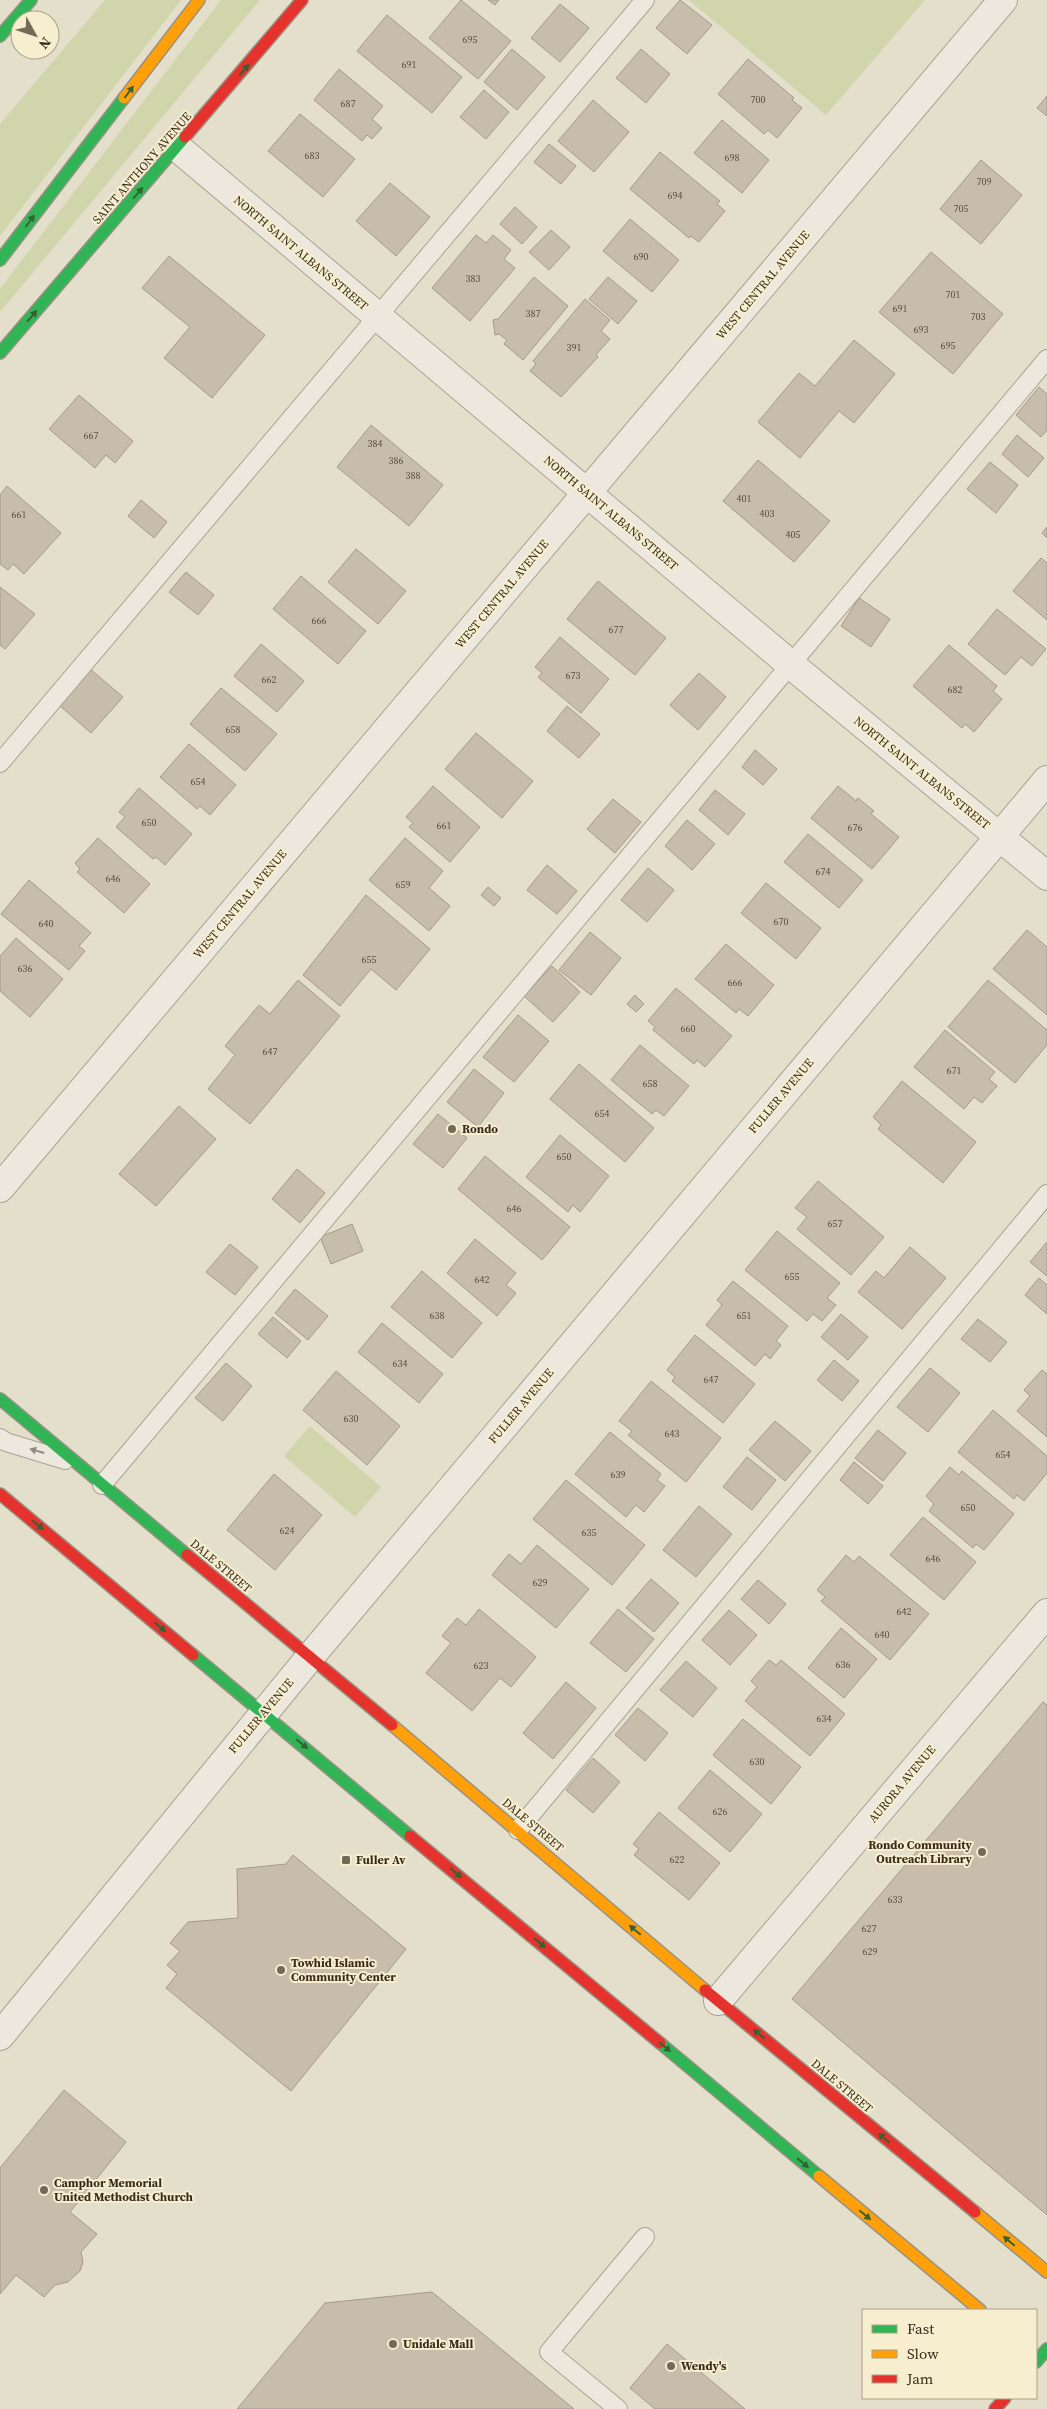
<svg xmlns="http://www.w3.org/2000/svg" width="1047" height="2409" font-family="'Source Serif 4',serif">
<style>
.green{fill:#d1d5ac}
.building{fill:#c8bdab;stroke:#a49a8a}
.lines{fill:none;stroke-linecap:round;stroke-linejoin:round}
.lane-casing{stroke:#a9a394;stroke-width:20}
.street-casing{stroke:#a9a394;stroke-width:30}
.fast-casing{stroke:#989284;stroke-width:14}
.slow-casing{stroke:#989284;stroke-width:14}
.jam-casing{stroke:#989284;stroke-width:14}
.lane{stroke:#ece8dd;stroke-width:18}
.street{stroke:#ece8dd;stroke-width:28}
.fast{stroke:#30b455;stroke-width:11}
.slow{stroke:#ff9f0a;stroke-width:11}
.jam{stroke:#e5322d;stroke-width:11}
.oneway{fill:#356233}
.oneway2{fill:#928a7c}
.poi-dot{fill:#746a59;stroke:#f6eecf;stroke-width:2}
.labels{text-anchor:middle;stroke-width:4;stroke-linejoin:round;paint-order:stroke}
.number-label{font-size:10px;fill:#5c5040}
.street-label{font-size:12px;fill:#382b1c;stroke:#f6eecf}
.poi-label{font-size:12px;font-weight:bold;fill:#382b1c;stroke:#f6eecf;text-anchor:start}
</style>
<rect width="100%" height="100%" fill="#e4dfca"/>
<path class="green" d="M 105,0 L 181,0 L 0,236 L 0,124 Z
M 221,0 L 260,0 L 0,312 L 0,289 Z
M 689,0 L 925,0 L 826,115 Z
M 310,1426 L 381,1487 L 355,1517 L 284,1456 Z"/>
<path class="building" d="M 461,0 L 511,41 L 478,79 L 429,38 Z
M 488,0 L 499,0 L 495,5 Z
M 680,0 L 712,25 L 687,54 L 656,28 Z
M 560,4 L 589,28 L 560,62 L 531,38 Z
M 387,15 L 462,77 L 432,113 L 357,51 Z
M 512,49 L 545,77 L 517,110 L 484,82 Z
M 641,49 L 670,74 L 646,103 L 616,78 Z
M 748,59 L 794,98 L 792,100 L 802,108 L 777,138 L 768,130 L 764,134 L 718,94 Z
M 339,69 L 383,106 L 372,119 L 382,128 L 372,139 L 367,135 L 362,141 L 314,100 Z
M 484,90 L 509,112 L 486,139 L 460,117 Z
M 1047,96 L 1047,116 L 1037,108 Z
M 593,100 L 629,132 L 594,172 L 558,141 Z
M 300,114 L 355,159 L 323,197 L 268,151 Z
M 722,120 L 769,160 L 742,193 L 694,153 Z
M 549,144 L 576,166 L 561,184 L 534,162 Z
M 660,152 L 720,201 L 717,204 L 725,211 L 699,242 L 691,236 L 689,238 L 630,189 Z
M 981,160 L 1022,195 L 981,244 L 940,209 Z
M 390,183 L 430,217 L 396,256 L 356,221 Z
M 515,207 L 537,227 L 522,244 L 500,224 Z
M 630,219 L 679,260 L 652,292 L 603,251 Z
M 551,230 L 570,247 L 549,270 L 529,252 Z
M 476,235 L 486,243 L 493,235 L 511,250 L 504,259 L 515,268 L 470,321 L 432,288 Z
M 931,252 L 1003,314 L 953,374 L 879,312 Z
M 169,256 L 265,335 L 212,398 L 164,358 L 190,327 L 142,288 Z
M 534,277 L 568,306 L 523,360 L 504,344 L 507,340 L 499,334 L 495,335 L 493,320 L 498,319 Z
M 608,277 L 637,301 L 618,324 L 589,299 Z
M 585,299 L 610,320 L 601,331 L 610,339 L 596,355 L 598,357 L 561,397 L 530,371 L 536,364 L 533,361 Z
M 854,340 L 895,374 L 854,423 L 839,411 L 800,458 L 758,422 L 799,373 L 815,386 Z
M 1039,387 L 1047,394 L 1047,430 L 1041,437 L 1016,415 Z
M 79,395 L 133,441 L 115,463 L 106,455 L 95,468 L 49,429 Z
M 371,425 L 443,485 L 409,526 L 337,467 Z
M 1017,435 L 1044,458 L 1028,477 L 1002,454 Z
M 758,460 L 830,521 L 794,562 L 723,501 Z
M 990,462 L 1018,485 L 996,513 L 967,489 Z
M 7,486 L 61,533 L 24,574 L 13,564 L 8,570 L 0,564 L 0,495 Z
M 141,500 L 167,522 L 154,538 L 128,516 Z
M 1047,527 L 1047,538 L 1042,533 Z
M 356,549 L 406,591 L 378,624 L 328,582 Z
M 1041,558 L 1047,563 L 1047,620 L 1013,591 Z
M 186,572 L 214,595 L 198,615 L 169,592 Z
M 301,576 L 366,631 L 338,664 L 273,609 Z
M 598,581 L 666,638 L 635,675 L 567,619 Z
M 0,587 L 35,614 L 5,649 L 0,645 Z
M 859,598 L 890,619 L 871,647 L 841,626 Z
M 997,609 L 1046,649 L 1032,666 L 1021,657 L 1005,675 L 968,644 Z
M 560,637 L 609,679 L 581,713 L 538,677 L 542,673 L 535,667 Z
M 261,644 L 304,681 L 277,712 L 234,676 Z
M 949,645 L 997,686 L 993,691 L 1002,699 L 974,732 L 965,724 L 962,728 L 913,686 Z
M 90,669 L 123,697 L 91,733 L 59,705 Z
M 699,673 L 726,697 L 698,730 L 670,705 Z
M 221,688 L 277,734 L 245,771 L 190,724 Z
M 567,706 L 600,734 L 579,758 L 547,731 Z
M 476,733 L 533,781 L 502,818 L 445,769 Z
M 189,744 L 236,785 L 210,815 L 200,806 L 197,809 L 160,777 Z
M 755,750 L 777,769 L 763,785 L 742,767 Z
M 433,786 L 480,827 L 450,862 L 409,827 L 413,823 L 406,817 Z
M 838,786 L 856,801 L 858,798 L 874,811 L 871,814 L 899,837 L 872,869 L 811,818 Z
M 139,788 L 192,834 L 165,865 L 156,857 L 153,859 L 116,827 L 125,817 L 119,812 Z
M 715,790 L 745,814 L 728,835 L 699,810 Z
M 613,799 L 641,822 L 615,853 L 587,829 Z
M 687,820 L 715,844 L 692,870 L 665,846 Z
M 808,834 L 863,880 L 839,908 L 784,862 Z
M 98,838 L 150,884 L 124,913 L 77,872 L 80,869 L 75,863 Z
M 405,838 L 443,871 L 429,888 L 450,906 L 429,931 L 369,880 Z
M 547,865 L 577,891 L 557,914 L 527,890 Z
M 648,868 L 674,890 L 647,922 L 621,900 Z
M 29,880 L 91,933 L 79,946 L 85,951 L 69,970 L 1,914 Z
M 766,883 L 821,928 L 796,959 L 741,913 Z
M 488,887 L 501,898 L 494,906 L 481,895 Z
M 366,895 L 430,949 L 396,990 L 371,969 L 340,1006 L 303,975 Z
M 1027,930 L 1047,947 L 1047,1015 L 993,969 Z
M 590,932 L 621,958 L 591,995 L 559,970 Z
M 16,938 L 63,979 L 30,1017 L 0,991 L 0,956 Z
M 726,944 L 774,985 L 748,1016 L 739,1009 L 736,1013 L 695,979 Z
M 552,966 L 580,992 L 553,1022 L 524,996 Z
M 298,980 L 340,1016 L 250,1124 L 208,1089 L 235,1055 L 225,1046 L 259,1005 L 270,1014 Z
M 988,980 L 1047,1030 L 1047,1045 L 1015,1083 L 948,1027 Z
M 676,988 L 732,1036 L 705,1067 L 697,1060 L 694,1064 L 653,1030 L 655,1027 L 648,1021 Z
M 635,995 L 644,1004 L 636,1012 L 627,1004 Z
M 518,1015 L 549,1041 L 514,1082 L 483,1057 Z
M 945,1030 L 995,1072 L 989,1079 L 997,1086 L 982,1103 L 974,1097 L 964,1109 L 914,1067 Z
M 640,1045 L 689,1086 L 664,1116 L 656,1110 L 652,1114 L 611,1080 Z
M 579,1064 L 654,1128 L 625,1162 L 550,1099 Z
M 474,1069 L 504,1093 L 478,1127 L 447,1102 Z
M 902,1081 L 976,1142 L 943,1183 L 878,1129 L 881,1125 L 873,1117 Z
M 179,1106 L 216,1139 L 156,1206 L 119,1174 Z
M 438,1114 L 467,1138 L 443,1168 L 413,1144 Z
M 560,1135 L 609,1176 L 580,1212 L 573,1205 L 568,1212 L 526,1177 Z
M 485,1156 L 570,1227 L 542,1260 L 458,1189 Z
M 297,1169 L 325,1193 L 300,1223 L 272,1199 Z
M 818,1181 L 884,1237 L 851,1275 L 797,1229 L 807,1217 L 795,1208 Z
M 352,1224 L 363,1251 L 331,1264 L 320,1237 Z
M 777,1231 L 840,1283 L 827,1298 L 836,1305 L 822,1321 L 813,1314 L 807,1321 L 745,1270 Z
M 475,1239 L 516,1273 L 506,1285 L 516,1293 L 497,1316 L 447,1273 Z
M 1047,1242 L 1047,1276 L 1030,1262 Z
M 230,1244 L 258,1267 L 235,1295 L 206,1272 Z
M 910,1247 L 946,1278 L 902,1329 L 858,1292 L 876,1271 L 884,1278 Z
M 422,1271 L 482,1323 L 452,1358 L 391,1307 Z
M 1039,1278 L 1047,1285 L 1047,1314 L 1025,1295 Z
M 733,1281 L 788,1326 L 776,1341 L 781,1345 L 770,1359 L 765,1354 L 755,1366 L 706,1325 L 722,1305 L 717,1300 Z
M 295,1289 L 328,1316 L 308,1340 L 275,1313 Z
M 841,1314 L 868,1337 L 848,1360 L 821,1337 Z
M 273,1317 L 301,1341 L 287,1358 L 258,1334 Z
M 978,1319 L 1007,1342 L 990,1362 L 961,1339 Z
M 382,1323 L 443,1374 L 419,1403 L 358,1352 Z
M 695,1335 L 755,1384 L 723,1423 L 672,1381 L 675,1377 L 667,1370 Z
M 834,1360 L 859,1381 L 842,1401 L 817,1380 Z
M 226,1363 L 252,1386 L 223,1421 L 195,1398 Z
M 930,1368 L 960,1393 L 928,1432 L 897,1407 Z
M 1042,1370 L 1047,1374 L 1047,1437 L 1017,1411 L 1030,1396 L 1024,1390 Z
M 336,1371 L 400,1426 L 367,1465 L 303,1410 Z
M 651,1381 L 721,1438 L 686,1482 L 628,1435 L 632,1431 L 619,1421 Z
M 993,1410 L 1047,1456 L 1047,1473 L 1024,1501 L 1017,1495 L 1014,1499 L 958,1452 Z
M 775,1421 L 811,1451 L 785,1481 L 749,1450 Z
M 878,1430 L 906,1453 L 883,1481 L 855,1458 Z
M 610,1432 L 661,1474 L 657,1480 L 665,1486 L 644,1512 L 636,1505 L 626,1517 L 575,1474 Z
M 747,1457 L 776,1480 L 752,1510 L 723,1487 Z
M 854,1462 L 883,1486 L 868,1504 L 840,1480 Z
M 950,1467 L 959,1475 L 962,1471 L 1014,1514 L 984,1550 L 976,1544 L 973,1548 L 929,1511 L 934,1504 L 926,1496 Z
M 274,1474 L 322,1515 L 275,1570 L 227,1530 Z
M 566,1480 L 645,1545 L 612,1585 L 533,1519 Z
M 699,1506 L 732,1534 L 696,1577 L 663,1550 Z
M 923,1517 L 976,1562 L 944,1600 L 890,1555 Z
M 537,1545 L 589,1589 L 556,1628 L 492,1575 L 509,1554 L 521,1564 Z
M 846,1555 L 854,1562 L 859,1556 L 929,1614 L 890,1660 L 821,1601 L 825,1597 L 817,1590 Z
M 651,1579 L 679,1603 L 654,1632 L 626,1608 Z
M 758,1580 L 786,1604 L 769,1624 L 741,1599 Z
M 479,1609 L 536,1657 L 511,1687 L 500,1678 L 472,1711 L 426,1673 L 451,1643 L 442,1636 L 457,1618 L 466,1625 Z
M 618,1609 L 654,1639 L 626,1672 L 590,1643 Z
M 729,1610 L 757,1635 L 730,1665 L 702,1640 Z
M 841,1628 L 877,1659 L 844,1698 L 808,1668 Z
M 769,1660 L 776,1665 L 781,1660 L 845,1714 L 810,1756 L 745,1701 L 757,1687 L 751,1681 Z
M 686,1661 L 717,1688 L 693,1717 L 660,1690 Z
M 566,1682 L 596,1708 L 553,1759 L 523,1733 Z
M 1043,1702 L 1047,1705 L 1047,2215 L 792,1999 Z
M 638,1708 L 668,1733 L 645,1761 L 615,1735 Z
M 743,1719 L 801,1767 L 771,1804 L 713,1755 Z
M 593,1758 L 620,1782 L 593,1813 L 566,1790 Z
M 710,1770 L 762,1814 L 730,1852 L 678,1808 Z
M 659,1812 L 720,1863 L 689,1900 L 634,1855 L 639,1849 L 633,1844 Z
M 293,1855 L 406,1949 L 291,2091 L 166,1988 L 177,1974 L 167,1965 L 180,1951 L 170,1943 L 188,1922 L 238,1918 L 237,1869 L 286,1864 Z
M 64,2090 L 126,2142 L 70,2212 L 97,2234 L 81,2252 L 83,2262 L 80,2271 L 68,2282 L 55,2285 L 44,2297 L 16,2275 L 0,2294 L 0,2168 Z
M 432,2292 L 574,2409 L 237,2409 L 325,2303 Z
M 667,2344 L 745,2409 L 655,2409 L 630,2388 Z"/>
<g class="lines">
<g class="lane-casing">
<path id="lane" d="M 0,763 L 645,0
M 0,1438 L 6,1442 L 65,1460
M 102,1485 L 1047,359
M 518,1830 L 1047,1194
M 618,2409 L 549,2352 L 645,2237"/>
</g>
<g class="street-casing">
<path id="street" d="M 178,148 L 790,664 L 1047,876
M 0,1188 L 1003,0
M 718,2001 L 1047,1613
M 0,2036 L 310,1657 L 1047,780"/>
</g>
<g class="fast-casing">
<path id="fast" d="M 0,36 L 31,0
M 0,260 L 124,98
M 0,353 L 185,137
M 0,1399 L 187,1555
M 193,1655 L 410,1836
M 660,2043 L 819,2176
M 1036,2362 L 1047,2349"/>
</g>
<g class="slow-casing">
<path id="slow" d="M 124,98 L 199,0
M 392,1725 L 705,1990
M 819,2176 L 980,2310
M 975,2212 L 1047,2272"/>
</g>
<g class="jam-casing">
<path id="jam" d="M 185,137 L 302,0
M 0,1494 L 193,1655
M 187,1555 L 392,1725
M 410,1836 L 660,2043
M 705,1990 L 975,2212
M 995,2409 L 1005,2398"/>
</g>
<use href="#lane" class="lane"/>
<use href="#street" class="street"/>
<use href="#fast" class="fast"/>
<use href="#slow" class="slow"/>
<use href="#jam" class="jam"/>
</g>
<defs><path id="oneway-solid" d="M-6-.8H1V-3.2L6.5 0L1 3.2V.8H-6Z" transform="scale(1.25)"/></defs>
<g class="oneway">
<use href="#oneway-solid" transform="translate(244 70) rotate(-50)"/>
<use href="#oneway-solid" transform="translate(129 92) rotate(-53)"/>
<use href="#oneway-solid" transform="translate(138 193) rotate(-49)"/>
<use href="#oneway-solid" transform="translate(30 221) rotate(-53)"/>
<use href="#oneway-solid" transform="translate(32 316) rotate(-49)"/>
<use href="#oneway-solid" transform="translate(38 1525) rotate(40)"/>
<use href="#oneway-solid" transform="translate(160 1627) rotate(40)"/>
<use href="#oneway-solid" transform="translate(302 1744) rotate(40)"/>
<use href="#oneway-solid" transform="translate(456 1873) rotate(40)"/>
<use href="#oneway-solid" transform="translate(635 1930) rotate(-140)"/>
<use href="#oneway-solid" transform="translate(540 1943) rotate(40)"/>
<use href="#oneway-solid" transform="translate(759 2034) rotate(-140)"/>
<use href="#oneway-solid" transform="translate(665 2047) rotate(40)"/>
<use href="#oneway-solid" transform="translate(884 2138) rotate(-140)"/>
<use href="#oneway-solid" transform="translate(803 2163) rotate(40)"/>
<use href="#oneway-solid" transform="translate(865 2215) rotate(40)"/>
<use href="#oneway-solid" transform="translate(1009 2241) rotate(-140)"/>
</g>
<use class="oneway2" href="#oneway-solid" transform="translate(37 1451) rotate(-164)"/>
<g class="poi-dot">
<circle cx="452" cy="1129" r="5"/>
<circle cx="982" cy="1852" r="5"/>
<rect x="341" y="1855" width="10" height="10" rx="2.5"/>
<circle cx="281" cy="1970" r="5"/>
<circle cx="44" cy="2190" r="5"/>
<circle cx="393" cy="2344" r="5"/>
<circle cx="671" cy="2366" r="5"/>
</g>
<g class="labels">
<g class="number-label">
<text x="470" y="43">695</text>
<text x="409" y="68">691</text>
<text x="758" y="103">700</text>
<text x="348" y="107">687</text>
<text x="312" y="159">683</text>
<text x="732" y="161">698</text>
<text x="984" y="185">709</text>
<text x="675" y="199">694</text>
<text x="961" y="212">705</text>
<text x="641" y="260">690</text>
<text x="473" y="282">383</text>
<text x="953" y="298">701</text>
<text x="900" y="312">691</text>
<text x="533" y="317">387</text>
<text x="978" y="320">703</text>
<text x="921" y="333">693</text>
<text x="948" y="349">695</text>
<text x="574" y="351">391</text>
<text x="91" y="439">667</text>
<text x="375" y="447">384</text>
<text x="396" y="464">386</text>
<text x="413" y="479">388</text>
<text x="744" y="502">401</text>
<text x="767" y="517">403</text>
<text x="19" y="518">661</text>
<text x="793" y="538">405</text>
<text x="319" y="624">666</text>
<text x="616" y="633">677</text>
<text x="573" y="679">673</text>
<text x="269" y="683">662</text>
<text x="955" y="693">682</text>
<text x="233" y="733">658</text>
<text x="198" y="785">654</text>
<text x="149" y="826">650</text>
<text x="444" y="829">661</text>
<text x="855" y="831">676</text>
<text x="823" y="875">674</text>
<text x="113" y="882">646</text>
<text x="403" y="888">659</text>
<text x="781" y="925">670</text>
<text x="46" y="927">640</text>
<text x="369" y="963">655</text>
<text x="25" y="972">636</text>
<text x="735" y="986">666</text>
<text x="688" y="1032">660</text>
<text x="270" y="1055">647</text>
<text x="954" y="1074">671</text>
<text x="650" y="1087">658</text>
<text x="602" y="1117">654</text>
<text x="564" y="1160">650</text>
<text x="514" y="1212">646</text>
<text x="835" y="1227">657</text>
<text x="792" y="1280">655</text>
<text x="482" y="1283">642</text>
<text x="437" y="1319">638</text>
<text x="744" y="1319">651</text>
<text x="400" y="1367">634</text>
<text x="711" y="1383">647</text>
<text x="351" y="1422">630</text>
<text x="672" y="1437">643</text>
<text x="1003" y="1458">654</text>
<text x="618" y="1478">639</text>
<text x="968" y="1511">650</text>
<text x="287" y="1534">624</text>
<text x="589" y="1536">635</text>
<text x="933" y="1562">646</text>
<text x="540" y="1586">629</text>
<text x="904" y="1615">642</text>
<text x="882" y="1638">640</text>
<text x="843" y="1668">636</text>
<text x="481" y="1669">623</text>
<text x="824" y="1722">634</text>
<text x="757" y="1765">630</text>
<text x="720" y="1815">626</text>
<text x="677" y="1863">622</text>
<text x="895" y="1903">633</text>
<text x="869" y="1932">627</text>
<text x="870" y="1955">629</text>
</g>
<g class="street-label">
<text transform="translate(142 168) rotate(-49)" y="4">SAINT ANTHONY AVENUE</text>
<text transform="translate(301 253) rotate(40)" y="4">NORTH SAINT ALBANS STREET</text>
<text transform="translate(763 285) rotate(-50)" y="4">WEST CENTRAL AVENUE</text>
<text transform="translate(611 513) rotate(40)" y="4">NORTH SAINT ALBANS STREET</text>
<text transform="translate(502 594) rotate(-50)" y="4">WEST CENTRAL AVENUE</text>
<text transform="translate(922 773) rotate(39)" y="4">NORTH SAINT ALBANS STREET</text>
<text transform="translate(240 904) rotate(-50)" y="4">WEST CENTRAL AVENUE</text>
<text transform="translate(781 1096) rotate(-50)" y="4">FULLER AVENUE</text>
<text transform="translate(521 1406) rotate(-50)" y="4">FULLER AVENUE</text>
<text transform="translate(221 1566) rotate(40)" y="4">DALE STREET</text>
<text transform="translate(261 1716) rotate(-50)" y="4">FULLER AVENUE</text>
<text transform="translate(902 1784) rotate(-50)" y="4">AURORA AVENUE</text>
<text transform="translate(533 1825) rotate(40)" y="4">DALE STREET</text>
<text transform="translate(842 2086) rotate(40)" y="4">DALE STREET</text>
</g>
<g class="poi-label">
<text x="462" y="1133">Rondo</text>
<text x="972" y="1849" text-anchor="end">Rondo Community<tspan x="972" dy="14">Outreach Library</tspan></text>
<text x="356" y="1864">Fuller Av</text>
<text x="291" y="1967">Towhid Islamic<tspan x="291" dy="14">Community Center</tspan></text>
<text x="54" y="2187">Camphor Memorial<tspan x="54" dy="14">United Methodist Church</tspan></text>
<text x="403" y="2348">Unidale Mall</text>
<text x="681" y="2370">Wendy's</text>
</g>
</g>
<rect x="862" y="2309" width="175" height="90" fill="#f6eecf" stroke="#aaa087"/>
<rect x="872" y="2325" width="25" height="8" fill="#30b455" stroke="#aaa087"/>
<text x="907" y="2334" font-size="15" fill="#382b1c">Fast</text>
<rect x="872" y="2350" width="25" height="8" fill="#ff9f0a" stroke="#aaa087"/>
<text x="907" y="2359" font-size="15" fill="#382b1c">Slow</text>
<rect x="872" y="2375" width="25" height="8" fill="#e5322d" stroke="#aaa087"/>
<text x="907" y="2384" font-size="15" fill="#382b1c">Jam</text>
<g transform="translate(35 35) rotate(130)"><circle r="24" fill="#f6eecf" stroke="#aaa087"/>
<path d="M0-4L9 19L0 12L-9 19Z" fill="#746a59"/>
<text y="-8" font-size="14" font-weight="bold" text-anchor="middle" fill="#382b1c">N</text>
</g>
</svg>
